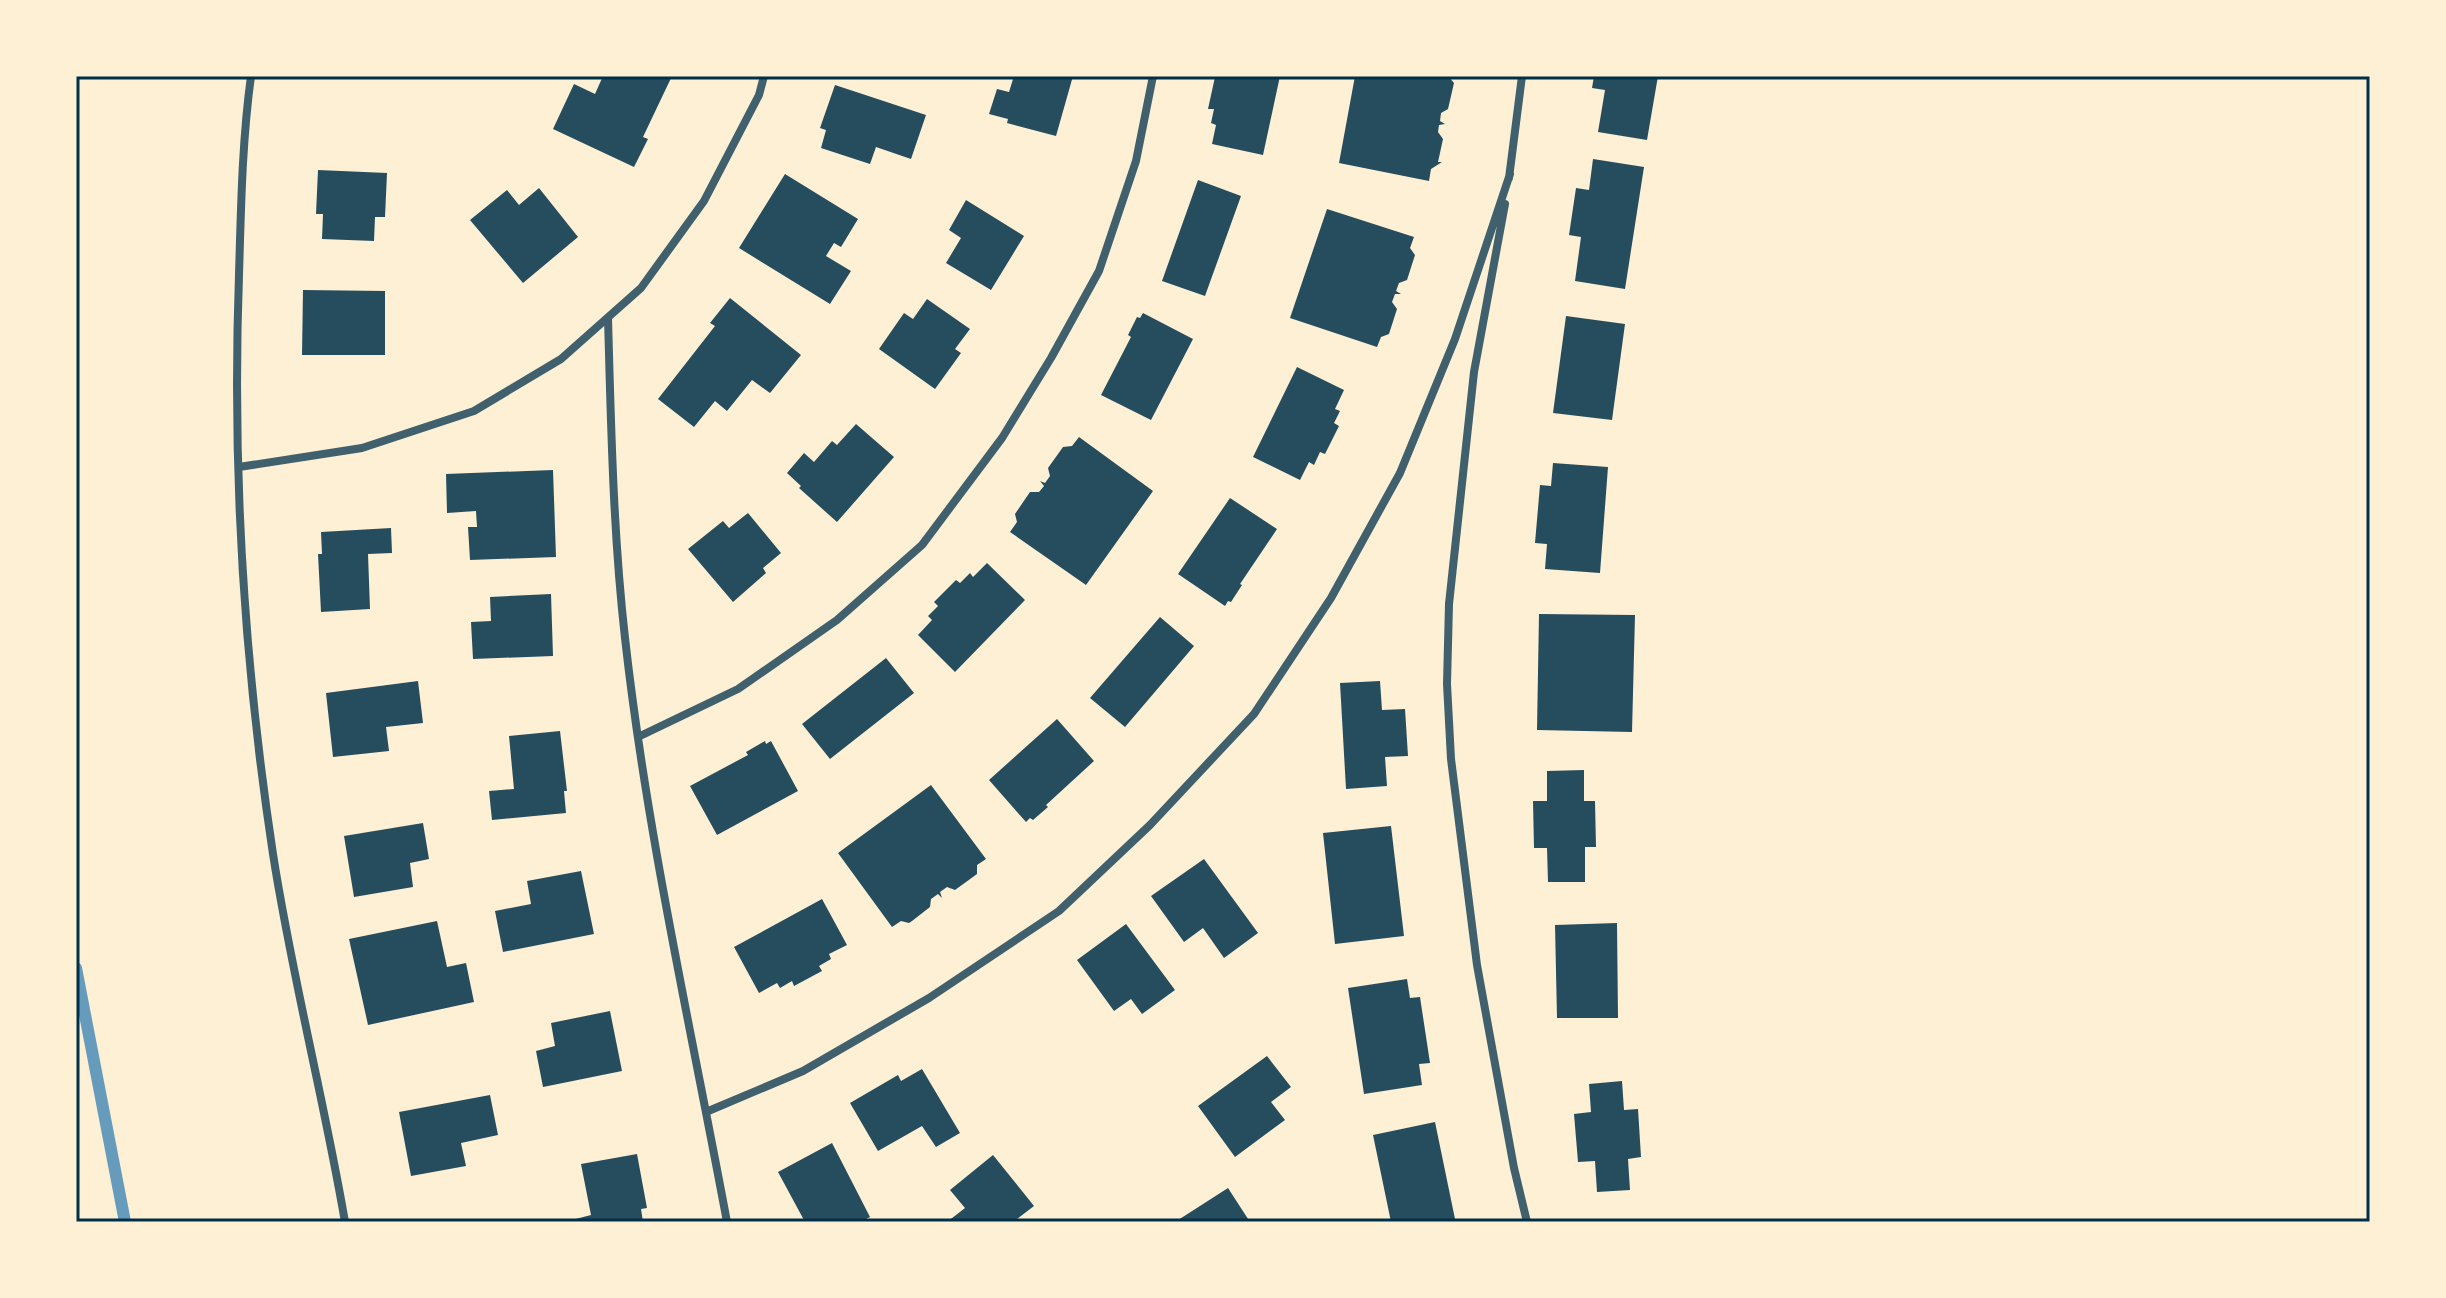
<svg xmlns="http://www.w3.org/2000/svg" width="2446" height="1298" font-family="Helvetica,sans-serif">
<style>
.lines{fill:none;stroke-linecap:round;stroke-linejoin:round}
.stream{stroke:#669bbc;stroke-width:12}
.building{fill:#264d5e}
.minor{stroke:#3f606c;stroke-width:8}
.neatline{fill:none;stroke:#003049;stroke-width:3}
</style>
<rect width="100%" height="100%" fill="#fdf0d5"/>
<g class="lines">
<path class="stream" d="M 76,968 L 125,1222"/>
</g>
<path class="building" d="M 603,76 L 672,76 L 643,137 L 648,139 L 634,167 L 553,129 L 574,84 L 595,94 Z
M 1014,76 L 1073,76 L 1056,136 L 1007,123 L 1008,119 L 989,114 L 997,89 L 1009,92 Z
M 1221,76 L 1280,76 L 1263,155 L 1212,144 L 1216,125 L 1211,123 L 1214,109 L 1208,109 L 1215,77 L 1220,78 Z
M 1355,76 L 1448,76 L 1454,83 L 1448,109 L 1441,113 L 1440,121 L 1445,124 L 1439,125 L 1438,132 L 1443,139 L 1438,162 L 1442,162 L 1431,169 L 1429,181 L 1339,163 Z
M 1594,76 L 1658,76 L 1647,140 L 1598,132 L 1605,90 L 1592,88 Z
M 835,85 L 926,115 L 911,159 L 876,147 L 870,164 L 821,148 L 826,130 L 820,128 Z
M 1593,159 L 1644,167 L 1625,289 L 1575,281 L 1581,237 L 1569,235 L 1576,188 L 1589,190 Z
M 318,170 L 387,173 L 385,217 L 375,217 L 374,241 L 322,239 L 323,214 L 316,214 Z
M 785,174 L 858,219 L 841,247 L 834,243 L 826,256 L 851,271 L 830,304 L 739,248 Z
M 1198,180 L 1241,196 L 1205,296 L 1162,281 Z
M 539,188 L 578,237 L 523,283 L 470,220 L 507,190 L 519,205 Z
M 966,200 L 1024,236 L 991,290 L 946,263 L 961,238 L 949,230 Z
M 1327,209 L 1414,237 L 1410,248 L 1415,255 L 1407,280 L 1399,283 L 1396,291 L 1401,294 L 1395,294 L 1392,302 L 1397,309 L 1389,334 L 1381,337 L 1377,347 L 1290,318 Z
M 303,290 L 385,291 L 385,355 L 302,355 Z
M 730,298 L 801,355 L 770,393 L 752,380 L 727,411 L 715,401 L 694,427 L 658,399 L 715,326 L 710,323 Z
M 927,299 L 970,329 L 955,349 L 961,353 L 935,389 L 879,349 L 904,313 L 913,319 Z
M 1143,313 L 1193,339 L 1151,420 L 1101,395 L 1131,337 L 1128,335 L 1137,317 L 1140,318 Z
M 1566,316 L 1625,324 L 1612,420 L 1553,413 Z
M 1297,367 L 1344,390 L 1335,409 L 1340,411 L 1334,423 L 1339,426 L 1325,454 L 1320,452 L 1314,465 L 1309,462 L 1300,480 L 1253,457 Z
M 856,424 L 894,457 L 837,522 L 799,488 L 801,486 L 787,473 L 804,453 L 814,462 L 832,441 L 837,445 Z
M 1079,437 L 1153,491 L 1086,585 L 1010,532 L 1017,522 L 1015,514 L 1030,492 L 1039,492 L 1044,486 L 1040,481 L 1045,483 L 1050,476 L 1048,468 L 1063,447 L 1072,446 Z
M 1553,463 L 1608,467 L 1600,573 L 1545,569 L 1547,544 L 1535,543 L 1540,485 L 1551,486 Z
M 553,470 L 556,557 L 470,560 L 468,527 L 477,527 L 476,511 L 447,513 L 446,474 Z
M 1230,498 L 1277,529 L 1240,584 L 1242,585 L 1231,602 L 1228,601 L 1225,606 L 1178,574 Z
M 748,513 L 781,553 L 763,568 L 766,573 L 733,602 L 688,549 L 723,521 L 729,528 Z
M 391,528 L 392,553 L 368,554 L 370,609 L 321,612 L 318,554 L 322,554 L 321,532 Z
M 987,563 L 1025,600 L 955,672 L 918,635 L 932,620 L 928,616 L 938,606 L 934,602 L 956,580 L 960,583 L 970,573 L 973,577 Z
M 551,594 L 553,656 L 473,659 L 471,622 L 491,621 L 490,597 Z
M 1539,614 L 1635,615 L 1632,732 L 1537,730 Z
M 1160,617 L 1194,646 L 1125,727 L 1090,698 Z
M 886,658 L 914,693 L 830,759 L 802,724 Z
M 418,681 L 423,723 L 386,727 L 389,751 L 333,757 L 326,693 Z
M 1380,681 L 1382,710 L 1405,709 L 1408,756 L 1385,757 L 1387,786 L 1346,789 L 1340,683 Z
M 1057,719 L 1094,761 L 1046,805 L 1048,807 L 1033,820 L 1030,818 L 1026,822 L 989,780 Z
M 560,731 L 567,791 L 564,791 L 566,813 L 492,820 L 489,791 L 514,789 L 509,736 Z
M 765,741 L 766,744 L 771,741 L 798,791 L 717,835 L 690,786 L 748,755 L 746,752 Z
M 1584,770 L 1584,801 L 1595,801 L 1596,847 L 1585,847 L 1585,882 L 1548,882 L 1547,848 L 1534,848 L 1533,801 L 1547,801 L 1547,771 Z
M 931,785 L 986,859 L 977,865 L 977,874 L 955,890 L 947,887 L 940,892 L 942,898 L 938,894 L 931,899 L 930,907 L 912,921 L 909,923 L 901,921 L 892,927 L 838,853 Z
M 423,823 L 429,859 L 410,863 L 413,887 L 354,897 L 344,836 Z
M 1391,826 L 1404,936 L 1335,944 L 1323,833 Z
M 1204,859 L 1258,933 L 1224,958 L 1203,928 L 1184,942 L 1151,896 Z
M 581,871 L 594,934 L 503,952 L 495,911 L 531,904 L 527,881 Z
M 822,899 L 847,945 L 829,954 L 831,959 L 819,966 L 822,971 L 794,986 L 792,981 L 780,988 L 777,983 L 759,993 L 734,947 Z
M 437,921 L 447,967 L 466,963 L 474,1002 L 368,1025 L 349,939 Z
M 1617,923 L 1618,1018 L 1557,1018 L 1555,925 Z
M 1126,924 L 1175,990 L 1142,1014 L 1131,999 L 1114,1011 L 1077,960 Z
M 1407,979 L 1410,998 L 1420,997 L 1430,1063 L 1419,1064 L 1422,1085 L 1364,1094 L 1348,988 Z
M 610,1011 L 622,1071 L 543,1087 L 536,1051 L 555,1046 L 551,1023 Z
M 1267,1056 L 1291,1087 L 1271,1102 L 1285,1120 L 1235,1157 L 1198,1106 Z
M 922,1069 L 960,1133 L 936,1147 L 922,1126 L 878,1151 L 850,1103 L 898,1075 L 901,1081 Z
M 1622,1081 L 1624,1110 L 1638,1109 L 1641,1157 L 1628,1159 L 1630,1190 L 1597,1192 L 1595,1161 L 1578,1162 L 1574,1114 L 1591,1112 L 1589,1084 Z
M 490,1095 L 498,1135 L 461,1143 L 466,1166 L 411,1176 L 399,1112 Z
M 1435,1122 L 1455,1219 L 1439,1222 L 1391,1222 L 1373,1135 Z
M 832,1143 L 870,1217 L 860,1222 L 827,1222 L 825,1219 L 819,1222 L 805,1222 L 778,1172 Z
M 637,1154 L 647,1208 L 641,1209 L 643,1222 L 564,1222 L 591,1215 L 581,1164 Z
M 993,1155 L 1034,1206 L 1013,1222 L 947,1222 L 965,1208 L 950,1190 Z
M 1228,1188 L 1250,1222 L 1175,1222 Z"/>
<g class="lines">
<path class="minor" d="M 251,76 C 242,142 241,208 239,275 C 232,468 244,663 273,854 C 292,977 324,1099 345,1222
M 1509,178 L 1522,76
M 1505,204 L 1474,372 L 1449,604 L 1447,684 L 1451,759 L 1477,965 L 1514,1168 L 1527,1222
M 608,318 C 611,424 613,532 625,638 C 647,835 691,1028 727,1222
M 239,467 L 362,448 L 474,411 L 561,359 L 641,288 L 704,201 L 759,95 L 764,76
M 638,737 L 738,689 L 837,620 L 922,545 L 1002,438 L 1051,358 L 1099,271 L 1136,161 L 1153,76
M 706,1112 L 803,1071 L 929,998 L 1059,911 L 1150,825 L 1254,714 L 1331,598 L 1400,473 L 1455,339 L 1510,174"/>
</g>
<rect width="2446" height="1298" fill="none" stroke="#fdf0d5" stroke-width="156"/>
<rect x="78" y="78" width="2290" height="1142" class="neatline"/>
</svg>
